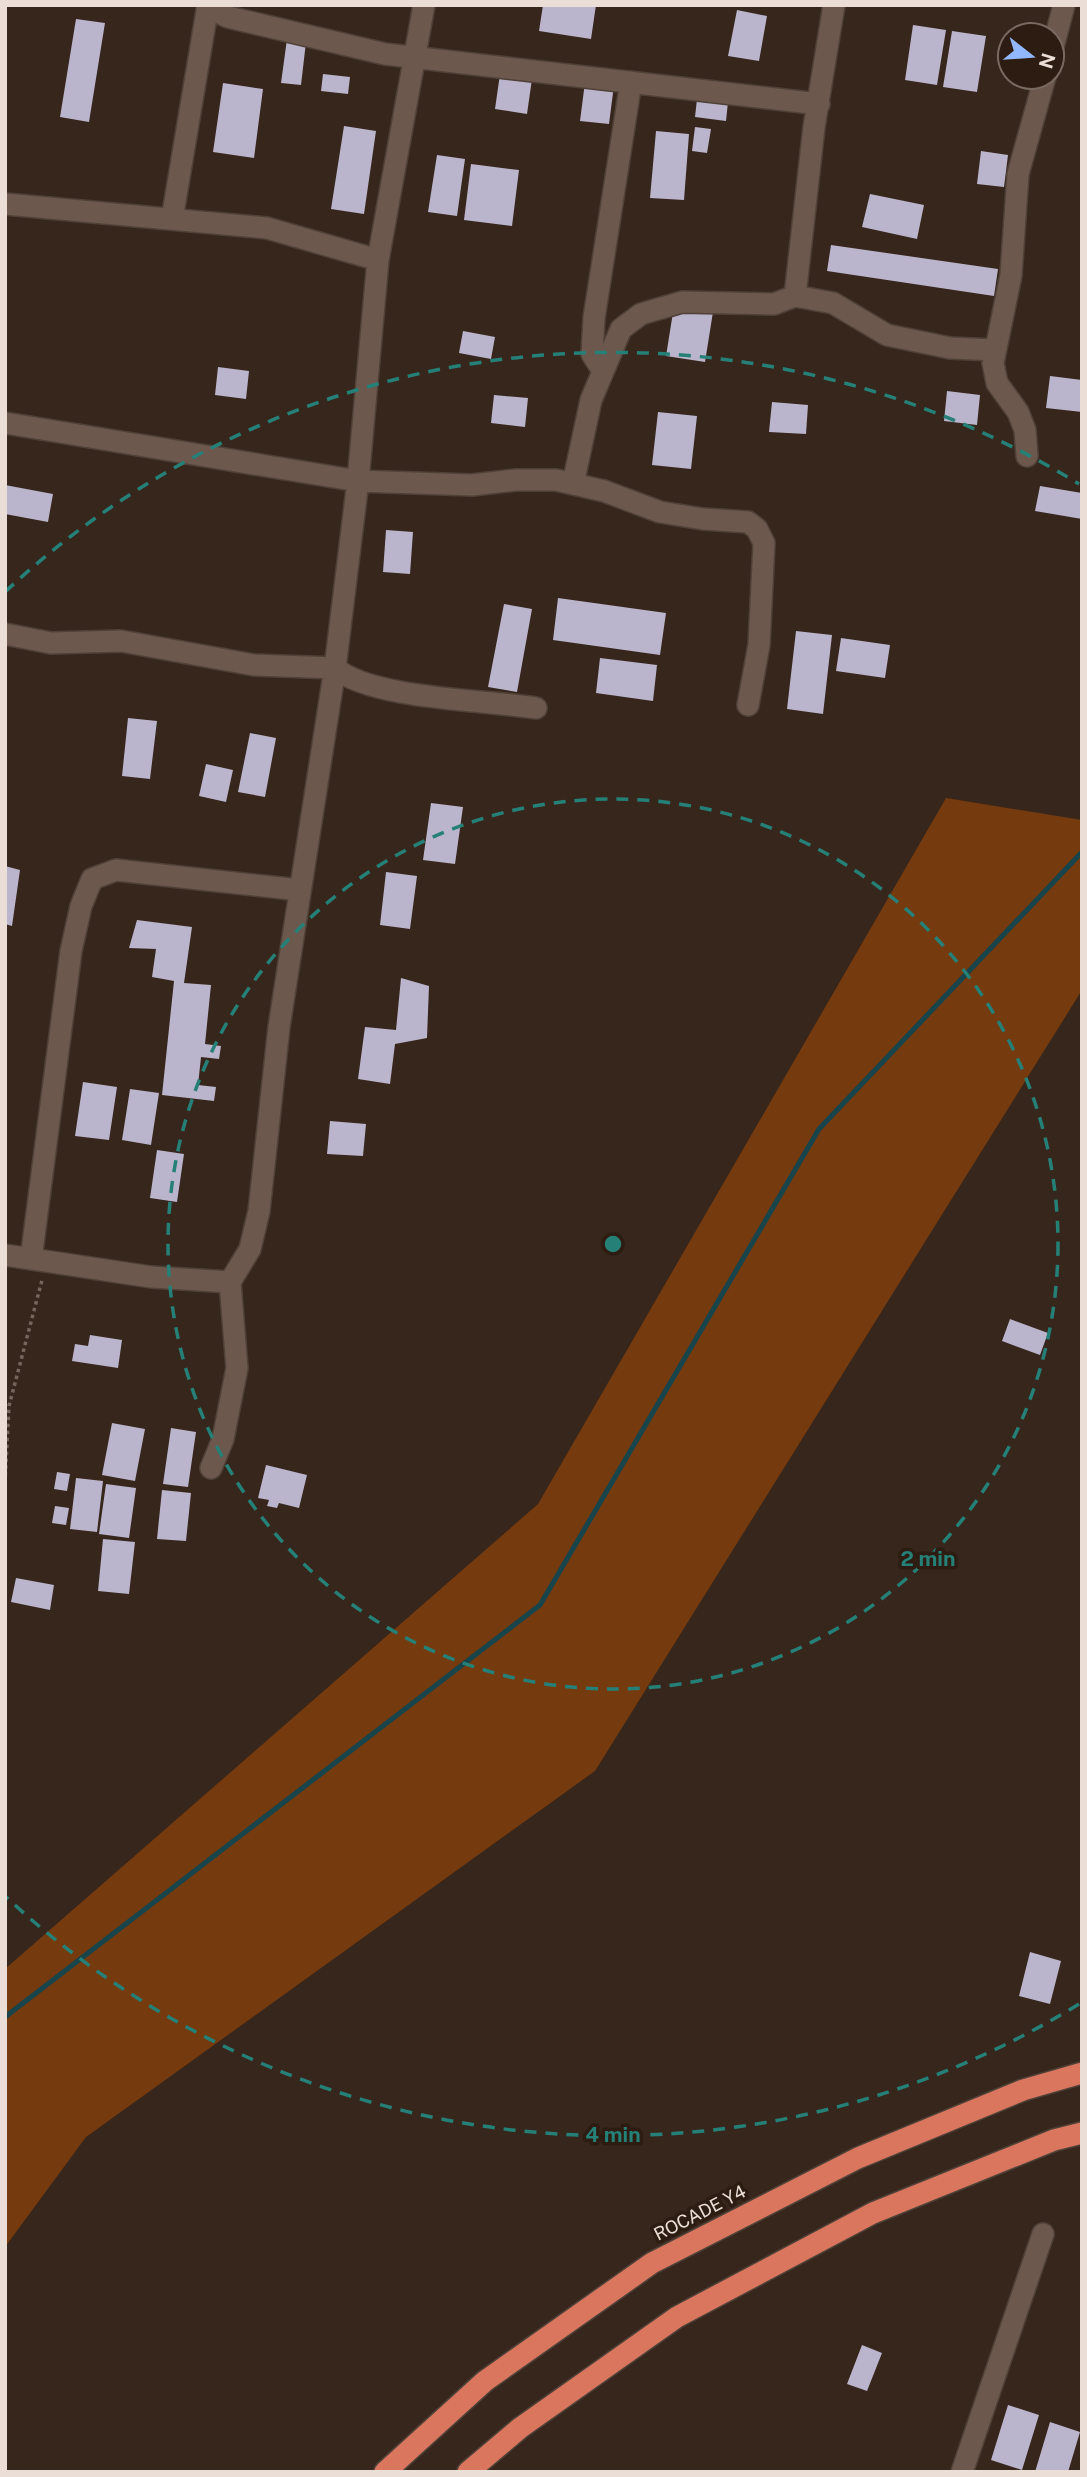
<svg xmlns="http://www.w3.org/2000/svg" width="1087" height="2477" font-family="'Public Sans',sans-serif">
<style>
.green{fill:#753a0e}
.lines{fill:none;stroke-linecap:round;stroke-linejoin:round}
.stream{stroke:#18444c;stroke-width:5}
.building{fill:#bab5cc}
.street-casing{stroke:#4f4138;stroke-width:24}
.highway-casing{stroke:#4f4138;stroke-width:24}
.path{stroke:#75665d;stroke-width:3.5;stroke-dasharray:3.5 3.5;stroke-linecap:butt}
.street{stroke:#6c584c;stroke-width:21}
.highway{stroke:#d9765d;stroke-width:21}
.ring{fill:none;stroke:#258078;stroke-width:3.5;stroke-dasharray:12 9}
.labels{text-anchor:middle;stroke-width:7;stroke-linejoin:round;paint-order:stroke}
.street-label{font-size:18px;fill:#eaded7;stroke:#2d1c12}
.centre{fill:#258078;stroke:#2d1c12;stroke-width:3.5}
.ring-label{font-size:21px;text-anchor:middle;font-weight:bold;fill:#258078;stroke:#2d1c12;stroke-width:7;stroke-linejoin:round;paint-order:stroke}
</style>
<rect width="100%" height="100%" fill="#37261c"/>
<path class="green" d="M 946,798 L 1082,820 L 1082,990 L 595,1771 L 86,2137 L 5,2247 L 5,1969 L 538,1504 Z"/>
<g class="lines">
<path class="stream" d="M 5,2017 L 540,1605 L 819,1129 L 1082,852"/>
</g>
<path class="building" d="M 543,5 L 596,5 L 591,39 L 539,31 Z
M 737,10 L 767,16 L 759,61 L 728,56 Z
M 76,19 L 105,23 L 89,122 L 60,117 Z
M 913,25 L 946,30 L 937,85 L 905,80 Z
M 952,31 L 986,36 L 977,92 L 943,87 Z
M 287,39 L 306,42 L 301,85 L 281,83 Z
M 501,67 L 533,72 L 527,114 L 495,109 Z
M 323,74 L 350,77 L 348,94 L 321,91 Z
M 585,82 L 614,85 L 609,124 L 580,121 Z
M 223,83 L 263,89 L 254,158 L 213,152 Z
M 697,99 L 728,102 L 726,121 L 695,117 Z
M 344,126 L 376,131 L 364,214 L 331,209 Z
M 695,127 L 711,129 L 707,153 L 692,151 Z
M 656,131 L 689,134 L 684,200 L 650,198 Z
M 981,151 L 1008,155 L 1004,187 L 977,184 Z
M 437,155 L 465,159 L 457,216 L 428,212 Z
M 471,164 L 519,170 L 512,226 L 464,220 Z
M 870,194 L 924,205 L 917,239 L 862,227 Z
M 831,245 L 998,269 L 994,296 L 827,271 Z
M 674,306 L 713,312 L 705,362 L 666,356 Z
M 463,331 L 495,337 L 491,359 L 459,353 Z
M 218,367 L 249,371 L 246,399 L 215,395 Z
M 1050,376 L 1082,380 L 1082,412 L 1046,408 Z
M 947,391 L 980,395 L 977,425 L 944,421 Z
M 494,395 L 528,398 L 525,427 L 491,423 Z
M 772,402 L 808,405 L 806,434 L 769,432 Z
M 658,412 L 697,416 L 691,469 L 652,465 Z
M 5,485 L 53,494 L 48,522 L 5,514 Z
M 1040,486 L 1082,493 L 1082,519 L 1035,511 Z
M 386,530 L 413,532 L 410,574 L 383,572 Z
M 558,598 L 666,613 L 660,655 L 553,640 Z
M 504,604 L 532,609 L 517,692 L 488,687 Z
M 796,631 L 832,635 L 823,714 L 787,709 Z
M 841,638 L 890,645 L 885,678 L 836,671 Z
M 600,658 L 657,665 L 653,701 L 596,693 Z
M 128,718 L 157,721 L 150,779 L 122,776 Z
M 250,733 L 276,738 L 265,797 L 238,792 Z
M 206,764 L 233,770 L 226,802 L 199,796 Z
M 431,803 L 463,807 L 455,864 L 423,860 Z
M 5,866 L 20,870 L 12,926 L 5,924 Z
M 386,872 L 417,876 L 410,929 L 380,925 Z
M 137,920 L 192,927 L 184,983 L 211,985 L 205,1044 L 221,1046 L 219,1059 L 201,1057 L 198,1085 L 216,1087 L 214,1101 L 162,1095 L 174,981 L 152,977 L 156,949 L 129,948 Z
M 401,978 L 429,986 L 427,1038 L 395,1044 L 390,1084 L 358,1079 L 365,1027 L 396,1030 Z
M 83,1082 L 117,1087 L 109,1140 L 75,1136 Z
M 130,1089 L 159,1093 L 151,1145 L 122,1140 Z
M 330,1121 L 366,1124 L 363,1156 L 327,1154 Z
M 157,1150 L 184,1154 L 177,1202 L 150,1198 Z
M 1010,1319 L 1048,1333 L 1040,1355 L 1002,1341 Z
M 90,1335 L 122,1340 L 118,1368 L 72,1361 L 75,1344 L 88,1346 Z
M 112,1423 L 145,1429 L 135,1481 L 102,1475 Z
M 171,1428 L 196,1432 L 188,1487 L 163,1484 Z
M 266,1465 L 307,1475 L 299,1508 L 279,1503 L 277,1508 L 267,1506 L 269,1500 L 258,1498 Z
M 57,1472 L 70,1474 L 67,1491 L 54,1489 Z
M 76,1478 L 103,1481 L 97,1532 L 70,1529 Z
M 106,1484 L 136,1488 L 129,1538 L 99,1534 Z
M 162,1490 L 191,1493 L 186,1541 L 157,1539 Z
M 55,1506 L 69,1508 L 66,1525 L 52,1523 Z
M 103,1539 L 135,1542 L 129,1594 L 98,1591 Z
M 16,1578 L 54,1585 L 50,1610 L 11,1602 Z
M 1030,1952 L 1061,1961 L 1050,2004 L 1019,1996 Z
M 862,2345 L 882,2353 L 867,2391 L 847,2384 Z
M 1008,2405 L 1039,2415 L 1022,2470 L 991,2460 Z
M 1050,2422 L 1080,2432 L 1068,2472 L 1035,2472 Z"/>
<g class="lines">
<g class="street-casing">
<path id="street" d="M 212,5 L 215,11 L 228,17 L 385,54 L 819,104
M 834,5 L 814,127 L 795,296 L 833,303 L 887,335 L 950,348 L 995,350
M 1052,51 L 1064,5
M 5,204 L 267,228 L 378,260
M 172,219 L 208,5
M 603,371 L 592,354 L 594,318 L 631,82
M 5,423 L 358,481 L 472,485 L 516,480 L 556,480 L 604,491 L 660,512 L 703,519 L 748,522 L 757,529 L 764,543 L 759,645 L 748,705
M 1027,456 L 1025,430 L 1018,412 L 997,383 L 993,363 L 1011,275 L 1018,174 L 1045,77
M 573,484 L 591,400 L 621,329 L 641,314 L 682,302 L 774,304 L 795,296
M 5,634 L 51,643 L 121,641 L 254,665 L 335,668 C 371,699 486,700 536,708
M 5,1255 L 151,1277 L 230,1282 L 237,1368 L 223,1439 L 211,1468
M 31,1259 L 71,951 L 81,906 L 92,879 L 116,870 L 300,890
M 230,1282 L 250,1249 L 259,1211 L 279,1027 L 335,668 L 358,481 L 378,260 L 424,5
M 962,2472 L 1043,2234"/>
</g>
<g class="highway-casing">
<path id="highway" d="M 385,2472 L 485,2381 L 652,2263 L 858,2158 L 1023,2090 L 1082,2073
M 468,2472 L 520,2428 L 677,2317 L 873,2213 L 1054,2140 L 1082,2133"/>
</g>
<path class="path" d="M 5,1483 L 9,1406 L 42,1280"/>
<use href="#street" class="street"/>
<use href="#highway" class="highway"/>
</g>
<g class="ring">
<circle cx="613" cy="1244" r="445"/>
<path d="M1079 2004A891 891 0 0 1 5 1896M5 592A891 891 0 0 1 1079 484"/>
</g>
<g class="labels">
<g class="street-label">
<text transform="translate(700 2213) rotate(-27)" y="6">ROCADE Y4</text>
</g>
</g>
<circle cx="613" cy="1244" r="10" class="centre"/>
<g class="ring-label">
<text x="928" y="1566">2 min</text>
<text x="613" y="2142">4 min</text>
</g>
<rect width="1087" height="2477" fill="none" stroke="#eaded7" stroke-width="14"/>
<g transform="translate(1031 56) rotate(107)"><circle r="33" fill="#2d1c12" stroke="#796a61" stroke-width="2"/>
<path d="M0-5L12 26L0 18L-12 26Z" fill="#91b8fd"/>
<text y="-10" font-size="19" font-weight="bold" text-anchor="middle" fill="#eaded7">N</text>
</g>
</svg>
